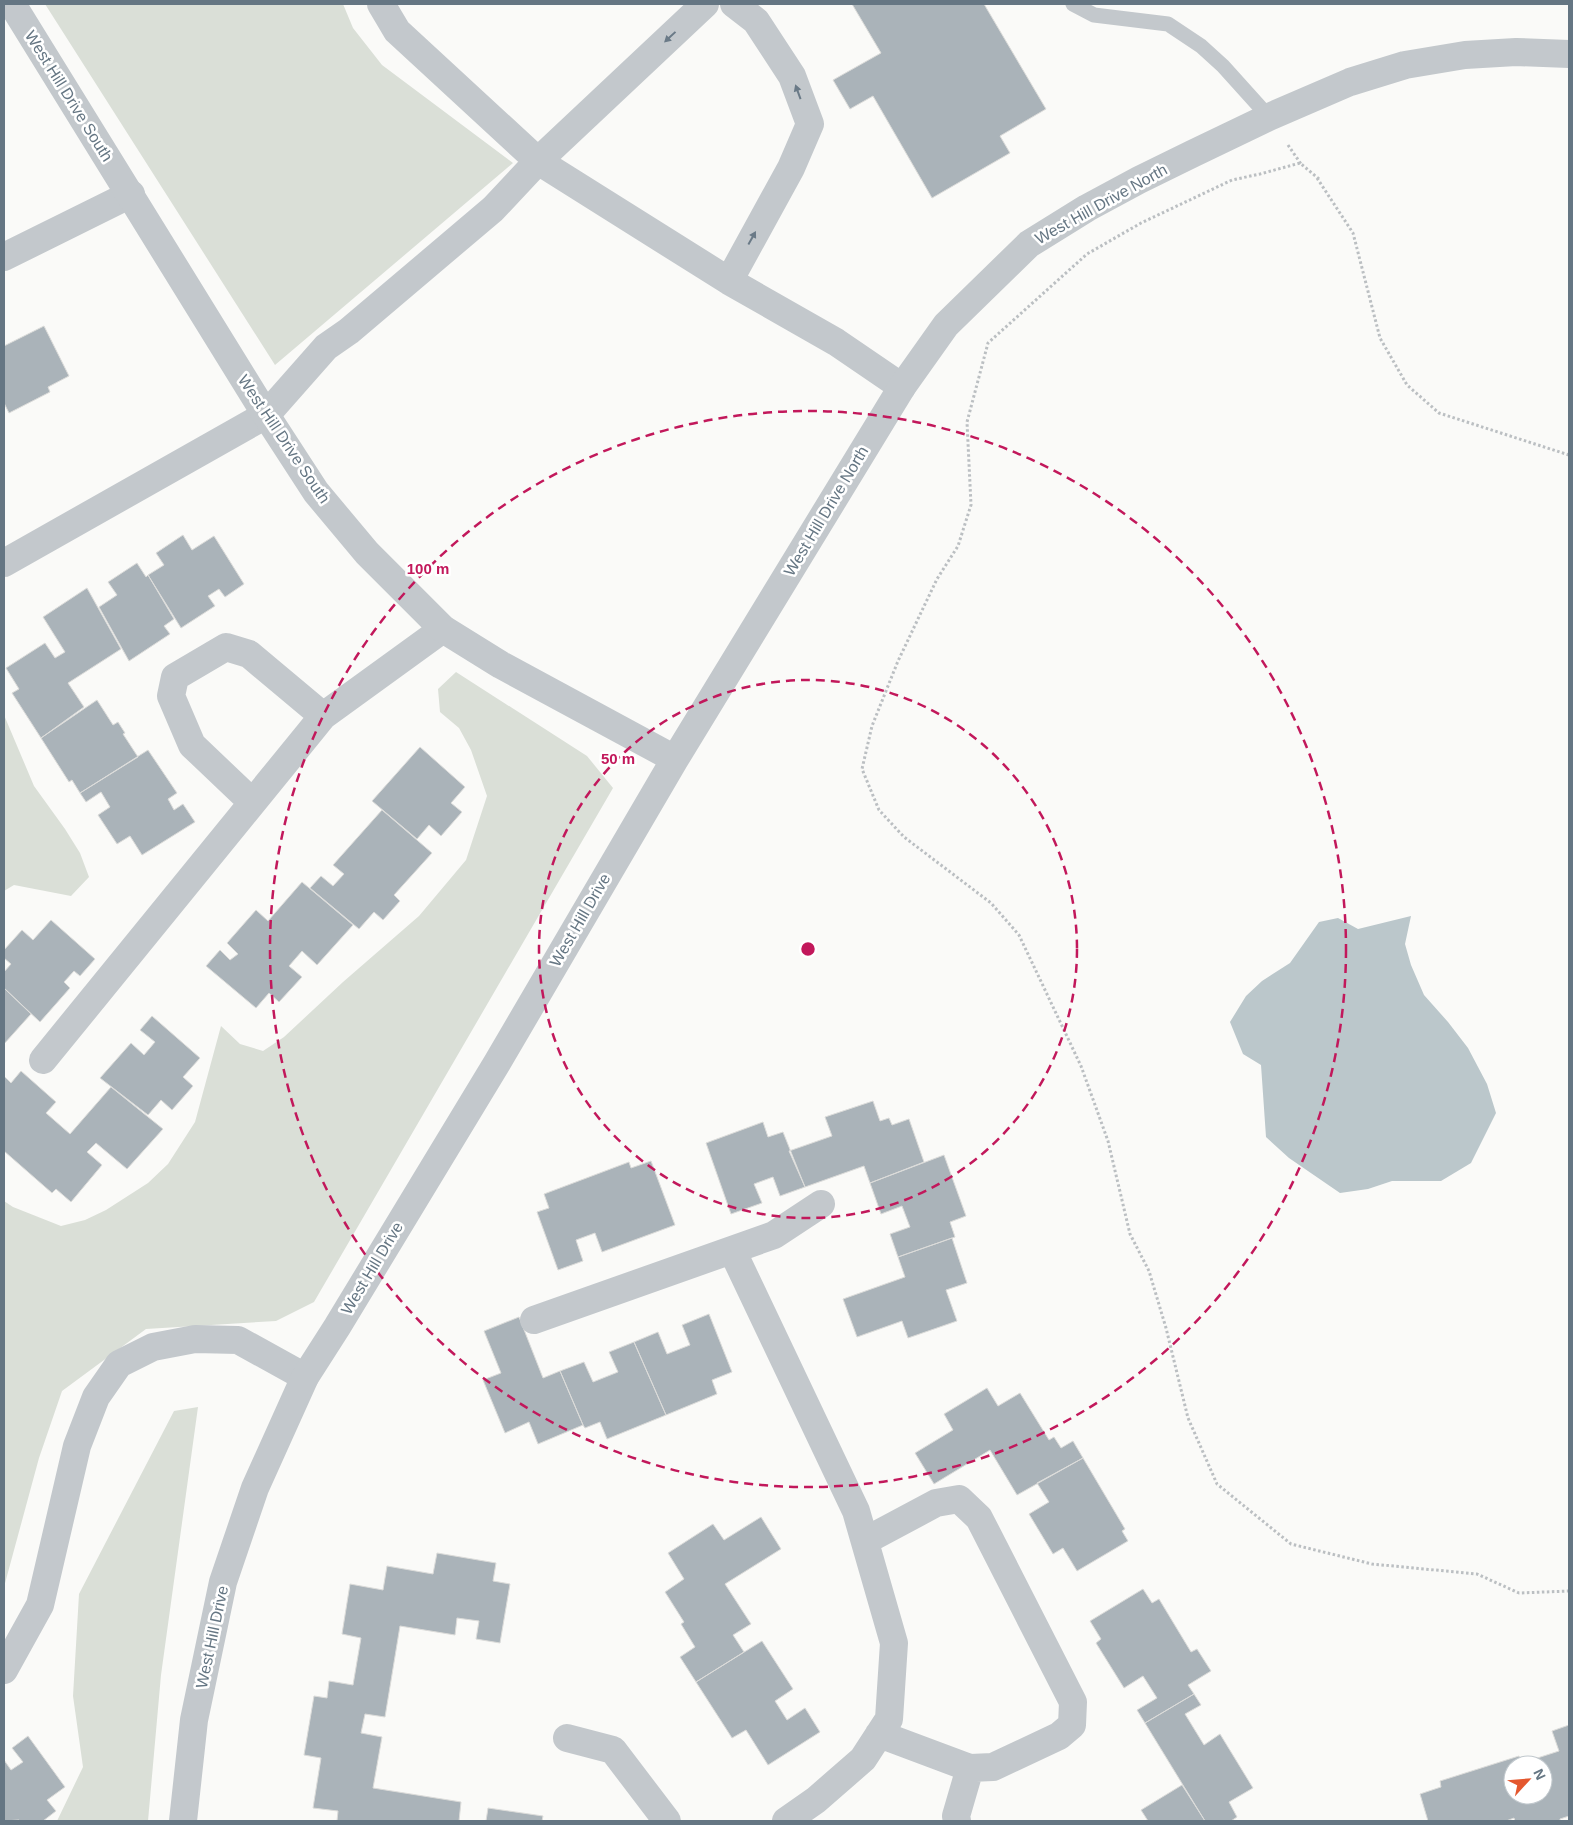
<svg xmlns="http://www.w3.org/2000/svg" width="1573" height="1825" viewBox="0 0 1573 1825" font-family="Arial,sans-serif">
<rect width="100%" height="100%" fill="#fafaf8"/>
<path fill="#dadfd7" d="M45,4H343L353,28L382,65L513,163L275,365Z
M456,672L587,756L613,788L314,1302L276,1321L146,1329L62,1391L39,1458L4,1587V1201L13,1207L61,1226L85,1220L106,1210L148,1183L168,1164L195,1122L221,1026L240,1044L263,1051L284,1037L343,982L419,916L466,860L487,796L471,750L459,728L440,712L438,689Z
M4,715L34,786L65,829L80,853L89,877L71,896L14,885L4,891Z
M198,1407L161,1675L148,1821H57L83,1767L73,1696L79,1594L174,1411Z"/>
<path fill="#bbc7cb" d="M1411,916L1405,944L1411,965L1424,995L1448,1022L1468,1048L1487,1084L1496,1113L1471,1163L1441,1181H1392L1368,1189L1340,1193L1289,1158L1266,1137L1261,1065L1243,1054L1230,1022L1246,996L1262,981L1290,963L1319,922L1338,918L1358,929Z"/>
<path fill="#aab3b9" stroke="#dcdcda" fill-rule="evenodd" d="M852,4H984L1046,109L1000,136L1010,153L932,198L873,96L850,109L833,80L881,53Z
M44,326L69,376L48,387L50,392L9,413L4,403V346Z
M183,535L192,550L214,536L244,584L225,597L219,589L208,596L215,606L181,628L148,575L164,565L156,553Z
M137,563L146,577L148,575L174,619L164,626L170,634L129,661L99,607L117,595L108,582Z
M87,588L121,649L68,683L84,707L41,738L12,693L19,689L6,668L45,643L55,658L65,652L43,617Z
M97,700L113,725L118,722L125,733L123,734L138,757L80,793L72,780L69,782L41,738Z
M420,747L465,787L451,803L462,812L441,836L429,825L417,839L372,801Z
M148,750L177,793L168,799L174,810L183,804L195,822L142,855L130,836L117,844L98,815L110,807L101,792L86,802L80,793Z
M382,810L432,853L394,895L400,901L383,920L374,912L359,929L310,888L321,876L333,886L344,874L333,865Z
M302,882L353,925L317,965L302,951L289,966L302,977L279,1002L269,993L256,1008L206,966L220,950L230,960L238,954L227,943L256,910L268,921Z
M51,920L95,959L80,976L74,971L64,982L70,988L40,1022L4,988V972L11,964L4,958V950L22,930L33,940Z
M4,988L31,1014L4,1044Z
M152,1016L200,1058L183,1077L193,1086L172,1110L161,1100L148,1115L100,1078L131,1043L144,1055L155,1042L140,1030Z
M21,1071L56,1102L46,1113L70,1134L111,1087L163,1129L127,1169L96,1143L87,1152L102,1165L71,1202L56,1189L52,1193L4,1151V1076L11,1083Z
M873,1101L880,1121L889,1118L892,1125L909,1119L924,1162L870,1183L864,1166L805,1187L789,1151L832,1136L825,1117Z
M763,1122L768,1137L783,1132L805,1187L780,1196L773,1177L754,1184L762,1203L731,1214L706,1143Z
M944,1155L966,1216L950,1222L955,1237L898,1257L890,1234L910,1227L902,1206L881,1214L870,1183Z
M651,1161L675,1225L602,1252L595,1233L576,1240L583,1261L558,1270L537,1212L549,1208L544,1194L629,1162L631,1168Z
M952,1238L967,1283L946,1290L957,1321L908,1338L902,1321L857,1337L843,1299L905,1277L898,1257Z
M709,1314L732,1372L712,1380L717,1394L666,1415L634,1342L658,1332L667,1354L690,1345L682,1325Z
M519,1317L543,1378L560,1371L583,1425L538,1444L529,1422L505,1433L483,1380L501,1373L484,1331Z
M634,1342L666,1415L607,1439L600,1422L585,1428L583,1425L560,1371L584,1362L593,1382L618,1372L609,1352Z
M987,1388L998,1406L1020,1393L1049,1440L1054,1437L1061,1448L1073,1441L1083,1458L1017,1495L990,1450L934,1484L915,1453L953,1430L944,1414Z
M1083,1458L1125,1529L1122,1531L1128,1541L1077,1571L1063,1548L1053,1554L1029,1514L1049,1502L1037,1483Z
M761,1517L781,1549L725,1584L751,1624L733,1635L744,1652L696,1682L680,1657L695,1647L681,1624L684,1622L665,1592L684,1579L668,1553L713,1524L724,1540Z
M437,1553L496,1563L493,1581L510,1584L500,1643L476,1639L479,1621L457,1618L455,1635L400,1626L385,1717L365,1714L361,1733L382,1737L373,1788L461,1802L459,1821H337L338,1811L313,1808L321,1758L304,1755L314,1696L327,1698L329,1681L353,1685L361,1638L342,1634L350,1584L383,1590L387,1566L433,1574Z
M1143,1589L1152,1603L1159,1599L1191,1652L1197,1649L1211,1671L1188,1685L1194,1694L1145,1723L1137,1710L1157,1698L1143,1676L1124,1688L1096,1643L1101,1639L1090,1621Z
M762,1641L793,1689L775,1701L787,1720L805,1708L820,1732L768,1765L746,1730L732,1738L696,1682Z
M1194,1694L1201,1705L1185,1714L1204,1745L1220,1734L1253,1788L1229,1802L1237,1817L1231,1821H1205L1145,1723Z
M1569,1725V1816L1560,1819V1821H1515L1514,1818L1506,1821H1428L1420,1794L1441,1787L1440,1781L1519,1756L1522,1763L1559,1751L1552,1731ZM1513,1765H1543V1795H1513Z
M28,1736L65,1787L47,1800L56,1811L43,1821H20L19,1820L4,1821V1760L11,1770L23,1762L12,1748Z
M1182,1785L1205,1821H1148L1141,1810Z
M488,1808L543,1816L542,1821H486Z"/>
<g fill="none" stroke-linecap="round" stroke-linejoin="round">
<path stroke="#bbbfc2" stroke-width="3" stroke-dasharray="2.5 2.5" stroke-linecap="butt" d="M1288,145L1301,164
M1317,178L1353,233L1380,338L1407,385L1439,413L1569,455
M1319,179L1300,163L1260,174L1232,180L1141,223L1087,254L988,343L967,422L971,505L958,546L937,579L898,661L872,726L862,769L879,810L904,837L991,903L1019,935L1081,1066L1108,1141L1130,1234L1149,1271L1166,1328L1188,1418L1217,1484L1291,1544L1372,1564L1477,1574L1519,1593L1569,1591"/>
<path stroke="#c3c8cc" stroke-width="15" d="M1073,4L1094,15L1168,24L1201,46L1223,66L1269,117"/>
<path stroke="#c3c8cc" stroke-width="28" d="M381,4L397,31L538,161L729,281L836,342L902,387
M4,257L131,194
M729,281L791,168L810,124L792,76L756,21L734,4
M4,563L266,415L326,347L349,331L493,209L538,161L705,4
M252,802L192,745L171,696L175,677L226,647L249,654L323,716
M43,1060L323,716L443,629
M732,1250L856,1511L894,1643L889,1719L863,1759L816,1800L786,1821
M534,1320L774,1235L821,1204
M865,1541L936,1503L959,1499L979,1518L1073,1702L1072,1725L1059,1736L993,1767L970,1768L879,1734
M4,1670L40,1605L77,1446L96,1397L119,1364L153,1347L195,1339L238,1340L305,1377
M567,1738L613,1750L667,1821
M957,1821L956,1816L970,1768"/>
<path stroke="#c3c8cc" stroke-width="28" d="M12,4L266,415L316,492L367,553L443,629L501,665L675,759
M183,1821L194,1720L223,1582L255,1488L305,1377L337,1327L497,1063L675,759L902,387L946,325L1029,244L1087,208L1139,180L1192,154L1269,117L1350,82L1405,65L1465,55L1516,52L1569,54"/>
</g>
<defs><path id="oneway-solid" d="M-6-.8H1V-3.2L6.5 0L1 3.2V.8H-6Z" transform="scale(1.25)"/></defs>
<g fill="#6a7a87">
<use href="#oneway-solid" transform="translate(670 37) rotate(137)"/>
<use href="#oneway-solid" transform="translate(798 92) rotate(-110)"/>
<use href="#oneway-solid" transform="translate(752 238) rotate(-61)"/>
</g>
<g fill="none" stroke="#c2185b" stroke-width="2.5" stroke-dasharray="9 6">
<circle cx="808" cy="949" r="269"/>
<circle cx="808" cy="949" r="538"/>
</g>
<g text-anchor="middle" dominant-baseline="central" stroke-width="5" stroke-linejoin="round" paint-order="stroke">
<g font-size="16" fill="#657683" stroke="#fff">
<text transform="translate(69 96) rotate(58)">West Hill Drive South</text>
<text transform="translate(1101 204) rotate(-29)">West Hill Drive North</text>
<text transform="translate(284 439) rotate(56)">West Hill Drive South</text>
<text transform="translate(826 511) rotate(-59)">West Hill Drive North</text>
<text transform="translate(580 920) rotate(-60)">West Hill Drive</text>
<text transform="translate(372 1268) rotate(-59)">West Hill Drive</text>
<text transform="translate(212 1637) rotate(-78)">West Hill Drive</text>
</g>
</g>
<circle cx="808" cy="949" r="8" fill="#c2185b" stroke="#fff" stroke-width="2.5"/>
<g font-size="15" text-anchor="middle" font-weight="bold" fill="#c2185b" stroke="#fff" stroke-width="5" stroke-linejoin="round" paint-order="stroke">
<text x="428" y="574">100 m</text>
<text x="618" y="764">50 m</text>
</g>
<rect width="1573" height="1825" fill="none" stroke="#657683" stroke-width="10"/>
<g transform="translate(1528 1780) rotate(64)"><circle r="24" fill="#ffffff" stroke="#c1c8cd"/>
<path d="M0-4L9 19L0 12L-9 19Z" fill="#e4572e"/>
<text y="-8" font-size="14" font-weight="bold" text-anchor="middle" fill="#657683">N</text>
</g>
</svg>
